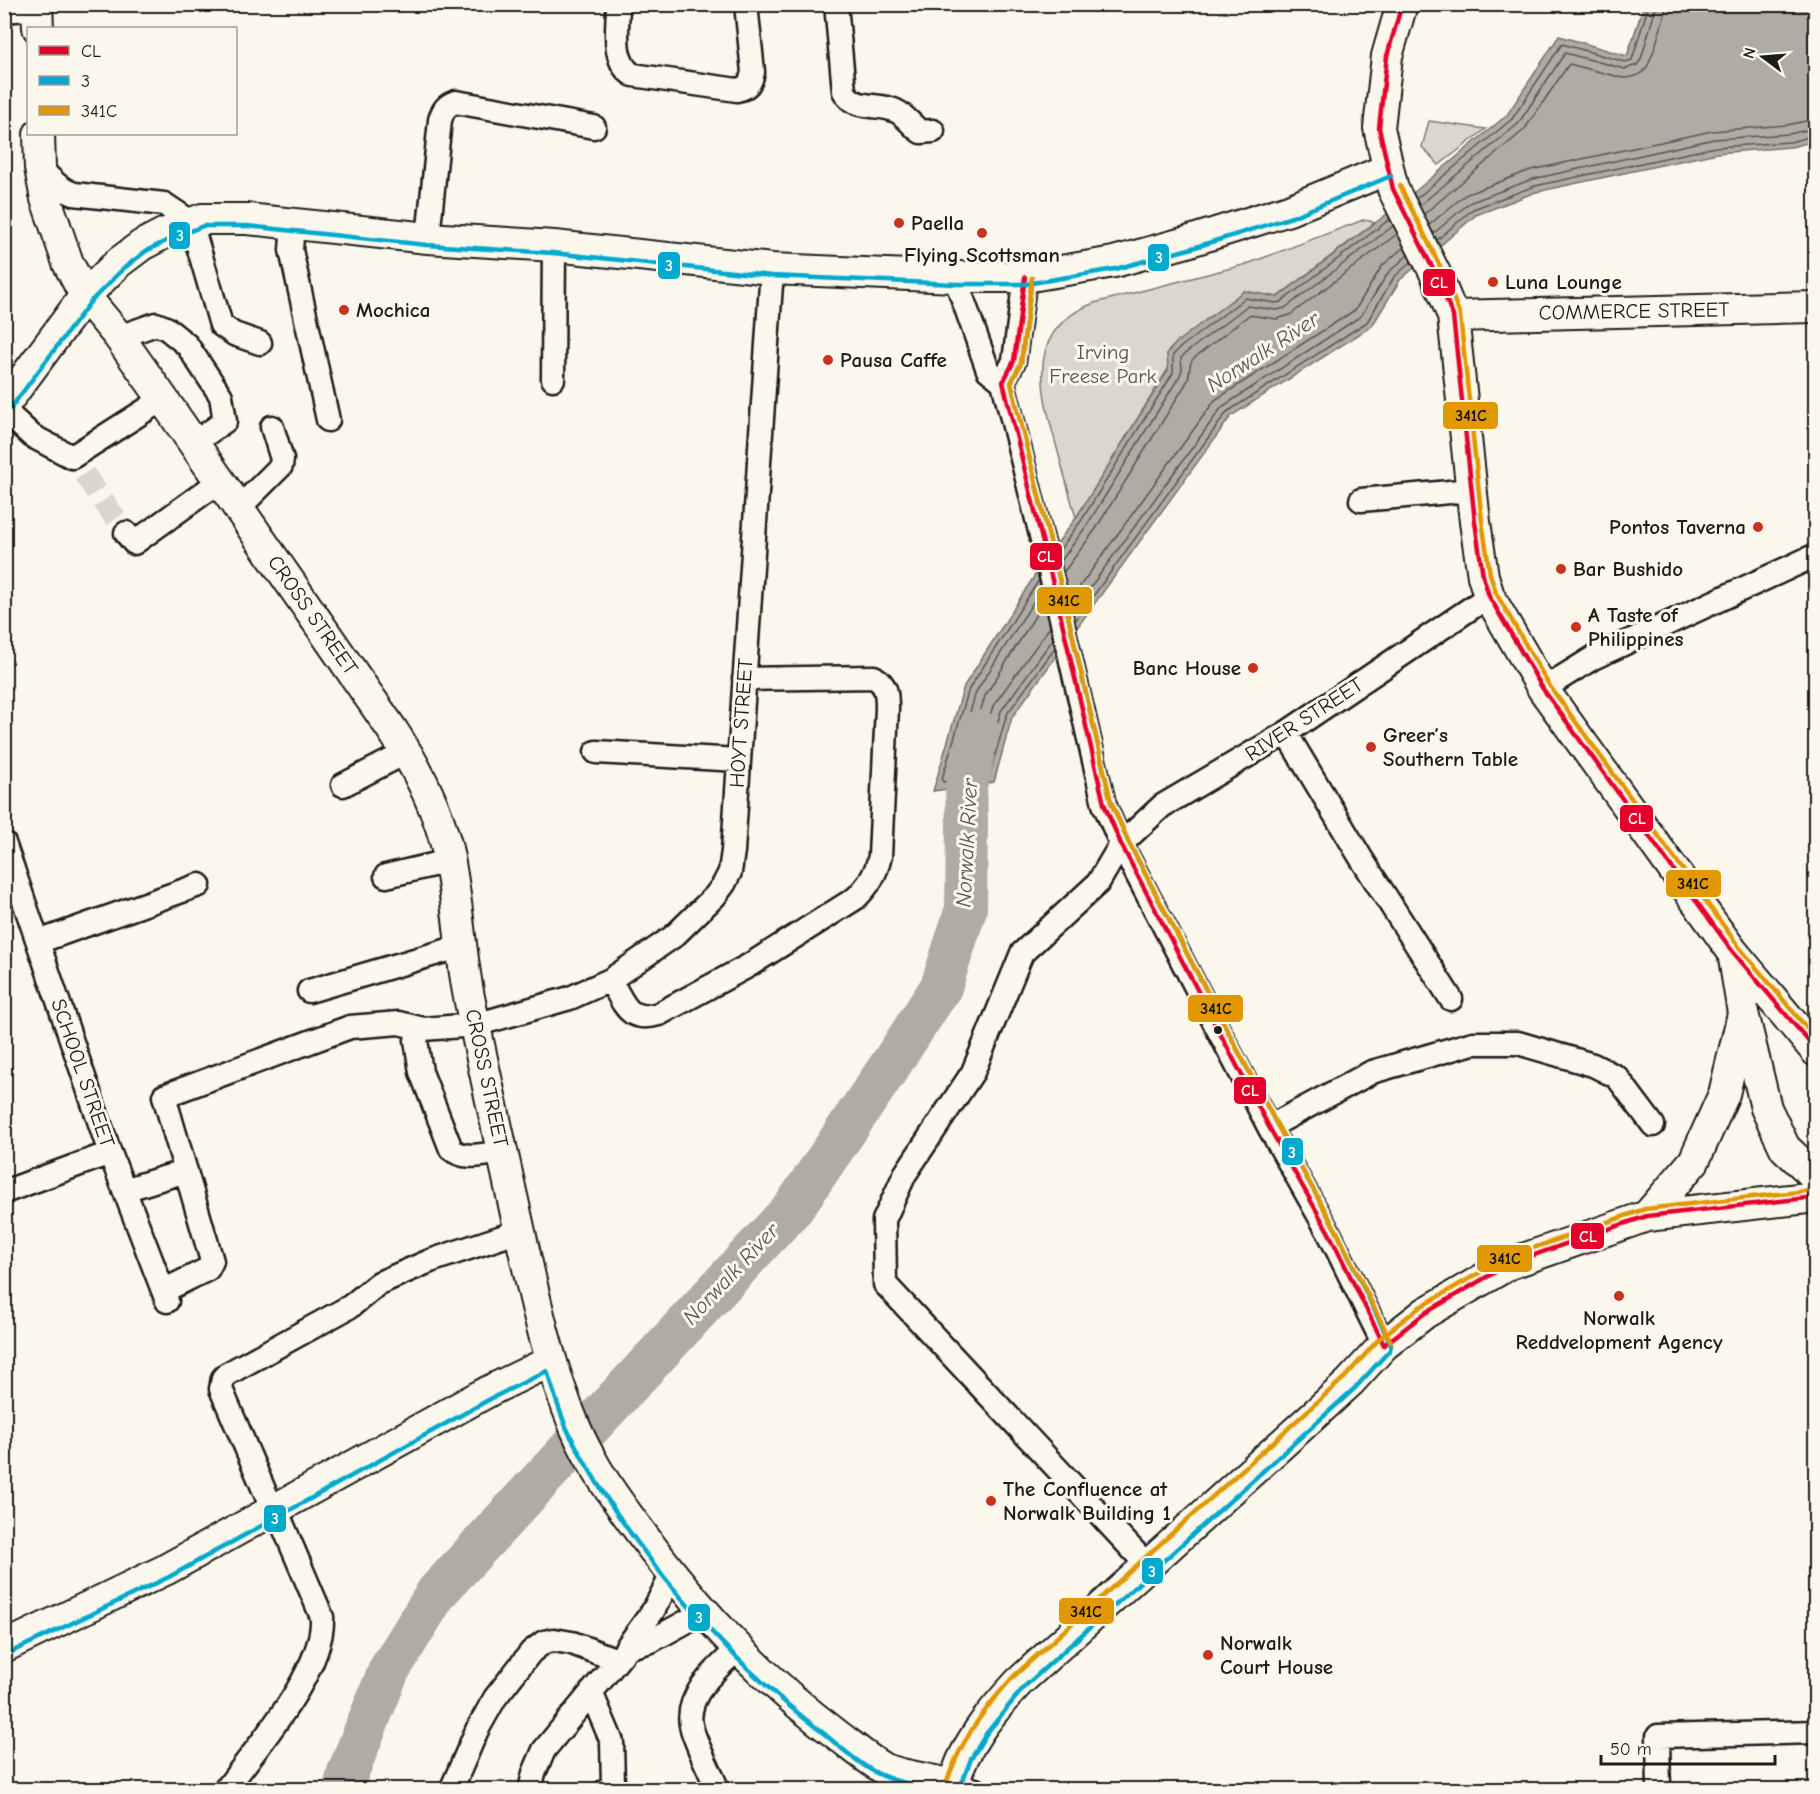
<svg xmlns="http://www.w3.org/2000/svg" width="1820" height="1794" viewBox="0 0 1820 1794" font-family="'Comic Neue',sans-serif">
<rect width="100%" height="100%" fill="#fbf7ec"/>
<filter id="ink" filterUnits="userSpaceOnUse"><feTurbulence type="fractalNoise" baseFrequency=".0167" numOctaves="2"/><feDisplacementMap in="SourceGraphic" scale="12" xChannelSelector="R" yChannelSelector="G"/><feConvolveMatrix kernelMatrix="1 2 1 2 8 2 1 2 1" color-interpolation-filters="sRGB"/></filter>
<g filter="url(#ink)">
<path fill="#dad7ce" stroke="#7b7a75" stroke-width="1.5" d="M1429,121L1486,129L1439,165L1422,147Z
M1363,220L1370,221L1374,223L1277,297L1244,291L1177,342L1167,353L1168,369L1076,518C1069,492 1062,467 1055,441C1040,386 1026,329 1094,303L1247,264Z"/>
<path fill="#afaca5" stroke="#74726e" stroke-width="1.5" d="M1644,5H1815V141L1791,147L1717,153L1536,192L1476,215L1400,280L1372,326L1231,416L1012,717L994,782L933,791L964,686L1046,558L1076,518L1168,370L1167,353L1177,342L1244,291L1278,297L1400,204L1507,115L1559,36L1627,56Z"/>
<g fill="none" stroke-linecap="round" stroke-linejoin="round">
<path stroke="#575653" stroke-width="1.5" d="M1416,199L1512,119L1562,44L1625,62L1632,60L1649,4
M1420,205L1518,124L1565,53L1625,69L1637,65L1641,59L1657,4
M1424,214L1524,130L1569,64L1623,78C1632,78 1639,76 1645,70C1652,61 1665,16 1666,4
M1429,225L1465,195L1531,170L1712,131L1787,125L1816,119
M1434,233L1469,203L1533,179L1714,139L1789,134L1816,128
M1437,240L1473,209L1535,186L1716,147L1790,142L1816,135
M1058,552L1081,521L1173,373V355L1181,347L1245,298L1276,303L1281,302L1390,219
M1061,561L1087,525L1179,377L1182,370L1181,358L1187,352L1247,306L1277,310L1285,308L1393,226
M1063,573L1095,530L1187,382C1191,374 1188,364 1193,359L1249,315L1277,319L1290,315L1397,234
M1039,580L969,689L942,779L943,782L989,776L1007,714L1055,648
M1041,590L976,692L953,770L954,773L984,769L1001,711L1053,639
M1070,600L1215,400L1355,310L1382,266L1404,247
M1044,602L985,696L966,759L967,763L977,761L993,706L1050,627
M1073,611L1222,407L1361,316L1388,273L1408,255
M1075,621L1227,412L1367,322L1394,277L1411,262"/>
<path stroke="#afaca5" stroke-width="42" d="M344,1790L348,1772L389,1670L437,1592L794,1207L891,1064L941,987L966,909L967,822L966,786L979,731"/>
<path stroke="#dad6cd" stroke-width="22" stroke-dasharray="22 11" stroke-linecap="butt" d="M84,474L126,533"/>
<defs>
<path id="minor" d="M618,4C618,27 611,62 633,75L737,90C748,88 751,82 753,72L746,4
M836,4L844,91C854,112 879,102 896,111C905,115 912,126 921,132L933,131
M4,11L37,8
M40,168C51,179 59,189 74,194L164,204L191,222L221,325L234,334L260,343
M293,224L291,250L328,420
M428,238L440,120C443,110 446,105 456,102L594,127
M955,277L988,370L1003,382L1056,596L1104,804L1121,844L1269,1127L1329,1233L1384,1345
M119,337L156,324L166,328L187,345L221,396L225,421L194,443
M553,379L554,246
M1003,382L1014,361L1025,277
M4,410L32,436L72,457L163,399
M1361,500L1472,490
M239,508L281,466L282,459L272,427
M126,533L134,543L220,481
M1543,689L1593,658L1816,555
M1286,733L1361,858L1451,999
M596,752L739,760
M343,785L407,752
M4,843L110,1153L167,1301
M386,876L449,861
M38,942L199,885
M610,980C625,1004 627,1023 659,1014L748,966L856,898C869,885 876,874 880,856L887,708C887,694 887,685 874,677L744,679
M309,991L462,946
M1269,1127L1372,1072L1473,1043H1518L1593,1065L1617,1077L1653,1125
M502,1152C485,1154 465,1161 451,1149L421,1072L416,1040L419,1032L423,1029L475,1025L570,998L610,980L674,936L715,896L724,884L730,872L733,851L772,269
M124,1190L186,1171
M4,1192L110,1153
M163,1291L208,1269L212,1261L164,1096L350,1027L399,1023L423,1029
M273,1511L221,1389L223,1378L227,1374L351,1306L379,1283L430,1261L520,1231
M1147,1565L885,1284L884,1220L905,1174L973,1072L1022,953L1098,883L1121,844L1162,806L1286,733L1489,596
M672,1575L653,1611L626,1648L651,1641L704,1612
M591,1692L612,1742L613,1785L606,1790
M953,1785L975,1790
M223,1790L227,1788C258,1745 325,1670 322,1617L276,1509
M451,1790L477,1730L495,1698L531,1652L544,1642L554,1640L572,1643L617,1660
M530,1790L534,1773L544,1750L626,1650
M718,1790C711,1773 694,1741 691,1725C685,1694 719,1667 739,1648
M1659,1790L1658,1736L1816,1732"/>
<path id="major" d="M37,4L38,28
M1402,4L1387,56L1379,128L1393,189L1437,277L1453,316L1475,522L1483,576L1489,596L1543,689L1733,952L1816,1051
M39,134L40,168L46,199L68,263L85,296L119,337L163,399L393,731C416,766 435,803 446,844C458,894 459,947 469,997C484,1070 500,1142 516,1214C532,1285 546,1359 575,1427C591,1465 616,1500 641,1533C696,1608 761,1678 836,1734C852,1746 867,1759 884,1769L901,1774L953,1785
M1453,316L1816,307
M4,405L85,296L118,263L142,245L163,234L202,219H247L428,238L554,246L772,269L955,277H1025L1114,262L1187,242L1289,210L1388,169
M1733,952L1743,1013L1766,1108L1785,1148L1816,1177
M1647,1216L1694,1161L1724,1094L1742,1018
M4,1647L165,1570L489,1391L551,1361
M952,1790C962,1747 990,1713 1019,1682L1325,1405L1350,1382L1384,1345L1425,1313L1509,1264L1647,1216L1816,1197"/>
</defs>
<use href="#minor" stroke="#1c1c1c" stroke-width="27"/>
<use href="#major" stroke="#1c1c1c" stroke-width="34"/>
<use href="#minor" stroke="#fbf7ec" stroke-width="22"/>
<use href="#major" stroke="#fbf7ec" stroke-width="30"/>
<defs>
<path id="bus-1" d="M1402,4L1387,56L1379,128L1393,189L1437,277L1453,316L1475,522L1483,576L1489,596L1543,689L1733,952L1816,1050
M1025,277L1014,361L1003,382L1056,596L1104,804L1121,844L1269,1127L1329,1233L1384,1345
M1384,1345L1425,1313L1509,1264L1585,1237L1647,1216L1816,1197"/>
<path id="bus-2" d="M10,409L91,301L123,269L146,251L166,241L203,226H247L427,245L553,253L772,276L955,284H1026L1115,269L1189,249L1292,217L1391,176
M7,1654L169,1577L492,1398L547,1371C554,1392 560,1416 570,1435C627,1545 724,1658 822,1732C838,1745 855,1761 873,1771C892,1782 916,1785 938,1790
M959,1790L971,1759L986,1734L1024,1687L1355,1388L1390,1350L1391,1345L1336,1230L1276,1123L1128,841L1111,802L1063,594L1011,383L1021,363L1032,278"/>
<path id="bus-3" d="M1400,186L1444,274L1460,315L1482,521L1490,574L1496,593L1549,685L1739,947L1816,1039
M1032,278L1021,363L1011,383L1063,594L1111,802L1128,841L1276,1123L1336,1230L1391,1342
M945,1788C958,1744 983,1710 1013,1677L1345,1377L1379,1339L1420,1307L1507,1257L1645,1209L1815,1190"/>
</defs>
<use href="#bus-1" stroke="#fbf7ec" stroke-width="9"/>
<use href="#bus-2" stroke="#fbf7ec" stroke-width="9"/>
<use href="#bus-3" stroke="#fbf7ec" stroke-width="9"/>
<use href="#bus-1" stroke="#e4002b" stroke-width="4.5"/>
<use href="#bus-2" stroke="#00a9ce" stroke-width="4.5"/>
<use href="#bus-3" stroke="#e19803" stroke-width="4.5"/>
</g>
</g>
<g fill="#c8321e" stroke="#fbf7ec" stroke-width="2">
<circle cx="899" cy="223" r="6"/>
<circle cx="982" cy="233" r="6"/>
<circle cx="1493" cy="282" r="6"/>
<circle cx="344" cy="310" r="6"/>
<circle cx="828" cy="360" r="6"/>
<circle cx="1758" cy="527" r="6"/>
<circle cx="1561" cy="569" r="6"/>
<circle cx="1576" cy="627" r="6"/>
<circle cx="1253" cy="668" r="6"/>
<circle cx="1371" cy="747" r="6"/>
<circle cx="1619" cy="1296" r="6"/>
<circle cx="991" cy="1501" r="6"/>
<circle cx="1208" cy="1655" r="6"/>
</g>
<circle fill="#1c1c1c" stroke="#fbf7ec" stroke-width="2" cx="1218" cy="1030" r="5"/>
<g text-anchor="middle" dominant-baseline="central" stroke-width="6" stroke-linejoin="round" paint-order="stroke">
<g font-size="21" font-weight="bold" fill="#1c1c1c" stroke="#fbf7ec" text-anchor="start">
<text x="911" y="223">Paella</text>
<text x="982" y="255" text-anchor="middle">Flying Scottsman</text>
<text x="1505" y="282">Luna Lounge</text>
<text x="356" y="310">Mochica</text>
<text x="840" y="360">Pausa Caffe</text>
<text x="1746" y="527" text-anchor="end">Pontos Taverna</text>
<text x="1573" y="569">Bar Bushido</text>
<text x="1588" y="615">A Taste of<tspan x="1588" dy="24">Philippines</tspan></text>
<text x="1241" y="668" text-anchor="end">Banc House</text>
<text x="1383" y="735">Greer’s<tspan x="1383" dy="24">Southern Table</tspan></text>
<text x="1619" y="1318" text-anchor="middle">Norwalk<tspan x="1619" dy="24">Reddvelopment Agency</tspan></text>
<text x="1003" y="1489">The Confluence at<tspan x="1003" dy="24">Norwalk Building 1</tspan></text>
<text x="1220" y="1643">Norwalk<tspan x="1220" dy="24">Court House</tspan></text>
</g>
<g font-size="21" fill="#1c1c1c" stroke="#fbf7ec">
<text transform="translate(1634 311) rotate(-1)">COMMERCE STREET</text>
<text transform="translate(313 615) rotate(55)">CROSS STREET</text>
<text transform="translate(1304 719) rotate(-33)">RIVER STREET</text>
<text transform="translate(741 723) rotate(-86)">HOYT STREET</text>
<text transform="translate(83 1073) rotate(71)">SCHOOL STREET</text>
<text transform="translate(487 1078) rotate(78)">CROSS STREET</text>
</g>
<g font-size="21" fill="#555451" stroke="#fbf7ec">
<text x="1103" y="352">Irving<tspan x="1103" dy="24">Freese Park</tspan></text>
</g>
<g font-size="22" font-style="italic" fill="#575653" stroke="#fbf7ec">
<text transform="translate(1263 352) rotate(-33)">Norwalk River</text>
<text transform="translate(967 843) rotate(-87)">Norwalk River</text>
<text transform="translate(731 1274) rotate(-47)">Norwalk River</text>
</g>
</g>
<g stroke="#fbf7ec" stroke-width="2">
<rect x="168" y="221" width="23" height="29" rx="6" fill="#00a9ce"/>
<rect x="1147" y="243" width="23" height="29" rx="6" fill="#00a9ce"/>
<rect x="657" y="251" width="24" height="29" rx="6" fill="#00a9ce"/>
<rect x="1422" y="268" width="34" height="29" rx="6" fill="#e4002b"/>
<rect x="1442" y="401" width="57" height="29" rx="6" fill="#e19803"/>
<rect x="1029" y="542" width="34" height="29" rx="6" fill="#e4002b"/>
<rect x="1036" y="586" width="57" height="29" rx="6" fill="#e19803"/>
<rect x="1619" y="804" width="35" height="29" rx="6" fill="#e4002b"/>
<rect x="1665" y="869" width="57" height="29" rx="6" fill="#e19803"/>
<rect x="1187" y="994" width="57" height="29" rx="6" fill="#e19803"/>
<rect x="1233" y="1076" width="34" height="29" rx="6" fill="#e4002b"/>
<rect x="1281" y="1137" width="23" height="29" rx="6" fill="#00a9ce"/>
<rect x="1570" y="1222" width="35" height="28" rx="6" fill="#e4002b"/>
<rect x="1476" y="1244" width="57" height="29" rx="6" fill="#e19803"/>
<rect x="263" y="1504" width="24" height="29" rx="6" fill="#00a9ce"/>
<rect x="1141" y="1557" width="23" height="28" rx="6" fill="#00a9ce"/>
<rect x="1058" y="1597" width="57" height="28" rx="6" fill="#e19803"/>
<rect x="687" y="1603" width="24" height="29" rx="6" fill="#00a9ce"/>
</g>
<g font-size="16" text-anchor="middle" font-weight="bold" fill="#fff">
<text x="180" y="241">3</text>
<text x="1159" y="263">3</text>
<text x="669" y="271">3</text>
<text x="1439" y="288">CL</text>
<text x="1046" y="562">CL</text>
<text x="1637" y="824">CL</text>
<text x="1250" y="1096">CL</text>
<text x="1292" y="1158">3</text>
<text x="1588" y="1242">CL</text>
<text x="275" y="1524">3</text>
<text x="1152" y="1577">3</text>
<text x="699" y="1623">3</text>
</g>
<g font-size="16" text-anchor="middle" font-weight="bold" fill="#111">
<text x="1471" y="421">341C</text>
<text x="1064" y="606">341C</text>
<text x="1693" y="889">341C</text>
<text x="1216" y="1014">341C</text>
<text x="1505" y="1264">341C</text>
<text x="1086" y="1617">341C</text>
</g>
<rect width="1820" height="1794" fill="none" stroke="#fbf7ec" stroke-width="24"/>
<rect x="12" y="12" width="1796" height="1770" fill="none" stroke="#1c1c1c" stroke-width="2" filter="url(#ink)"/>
<rect x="27" y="27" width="210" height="108" fill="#fbf7ec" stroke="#a29f99" stroke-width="1.5"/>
<rect x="39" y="46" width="30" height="9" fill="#e4002b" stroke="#a29f99" stroke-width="1.5"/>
<text x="81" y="57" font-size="18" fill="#1c1c1c">CL</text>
<rect x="39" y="76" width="30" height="9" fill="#00a9ce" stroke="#a29f99" stroke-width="1.5"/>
<text x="81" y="87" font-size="18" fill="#1c1c1c">3</text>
<rect x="39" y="106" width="30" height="9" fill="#e19803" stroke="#a29f99" stroke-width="1.5"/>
<text x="81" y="117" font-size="18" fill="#1c1c1c">341C</text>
<g transform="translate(1763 57) rotate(286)" stroke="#fbf7ec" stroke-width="4.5" paint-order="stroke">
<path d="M0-4.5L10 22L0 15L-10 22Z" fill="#1c1c1c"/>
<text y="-9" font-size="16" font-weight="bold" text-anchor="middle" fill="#1c1c1c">N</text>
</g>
<path d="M1601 1755v9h174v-9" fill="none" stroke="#1c1c1c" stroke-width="3"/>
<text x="1610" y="1755" font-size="18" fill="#1c1c1c" stroke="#fbf7ec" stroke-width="4.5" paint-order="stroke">50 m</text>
</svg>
